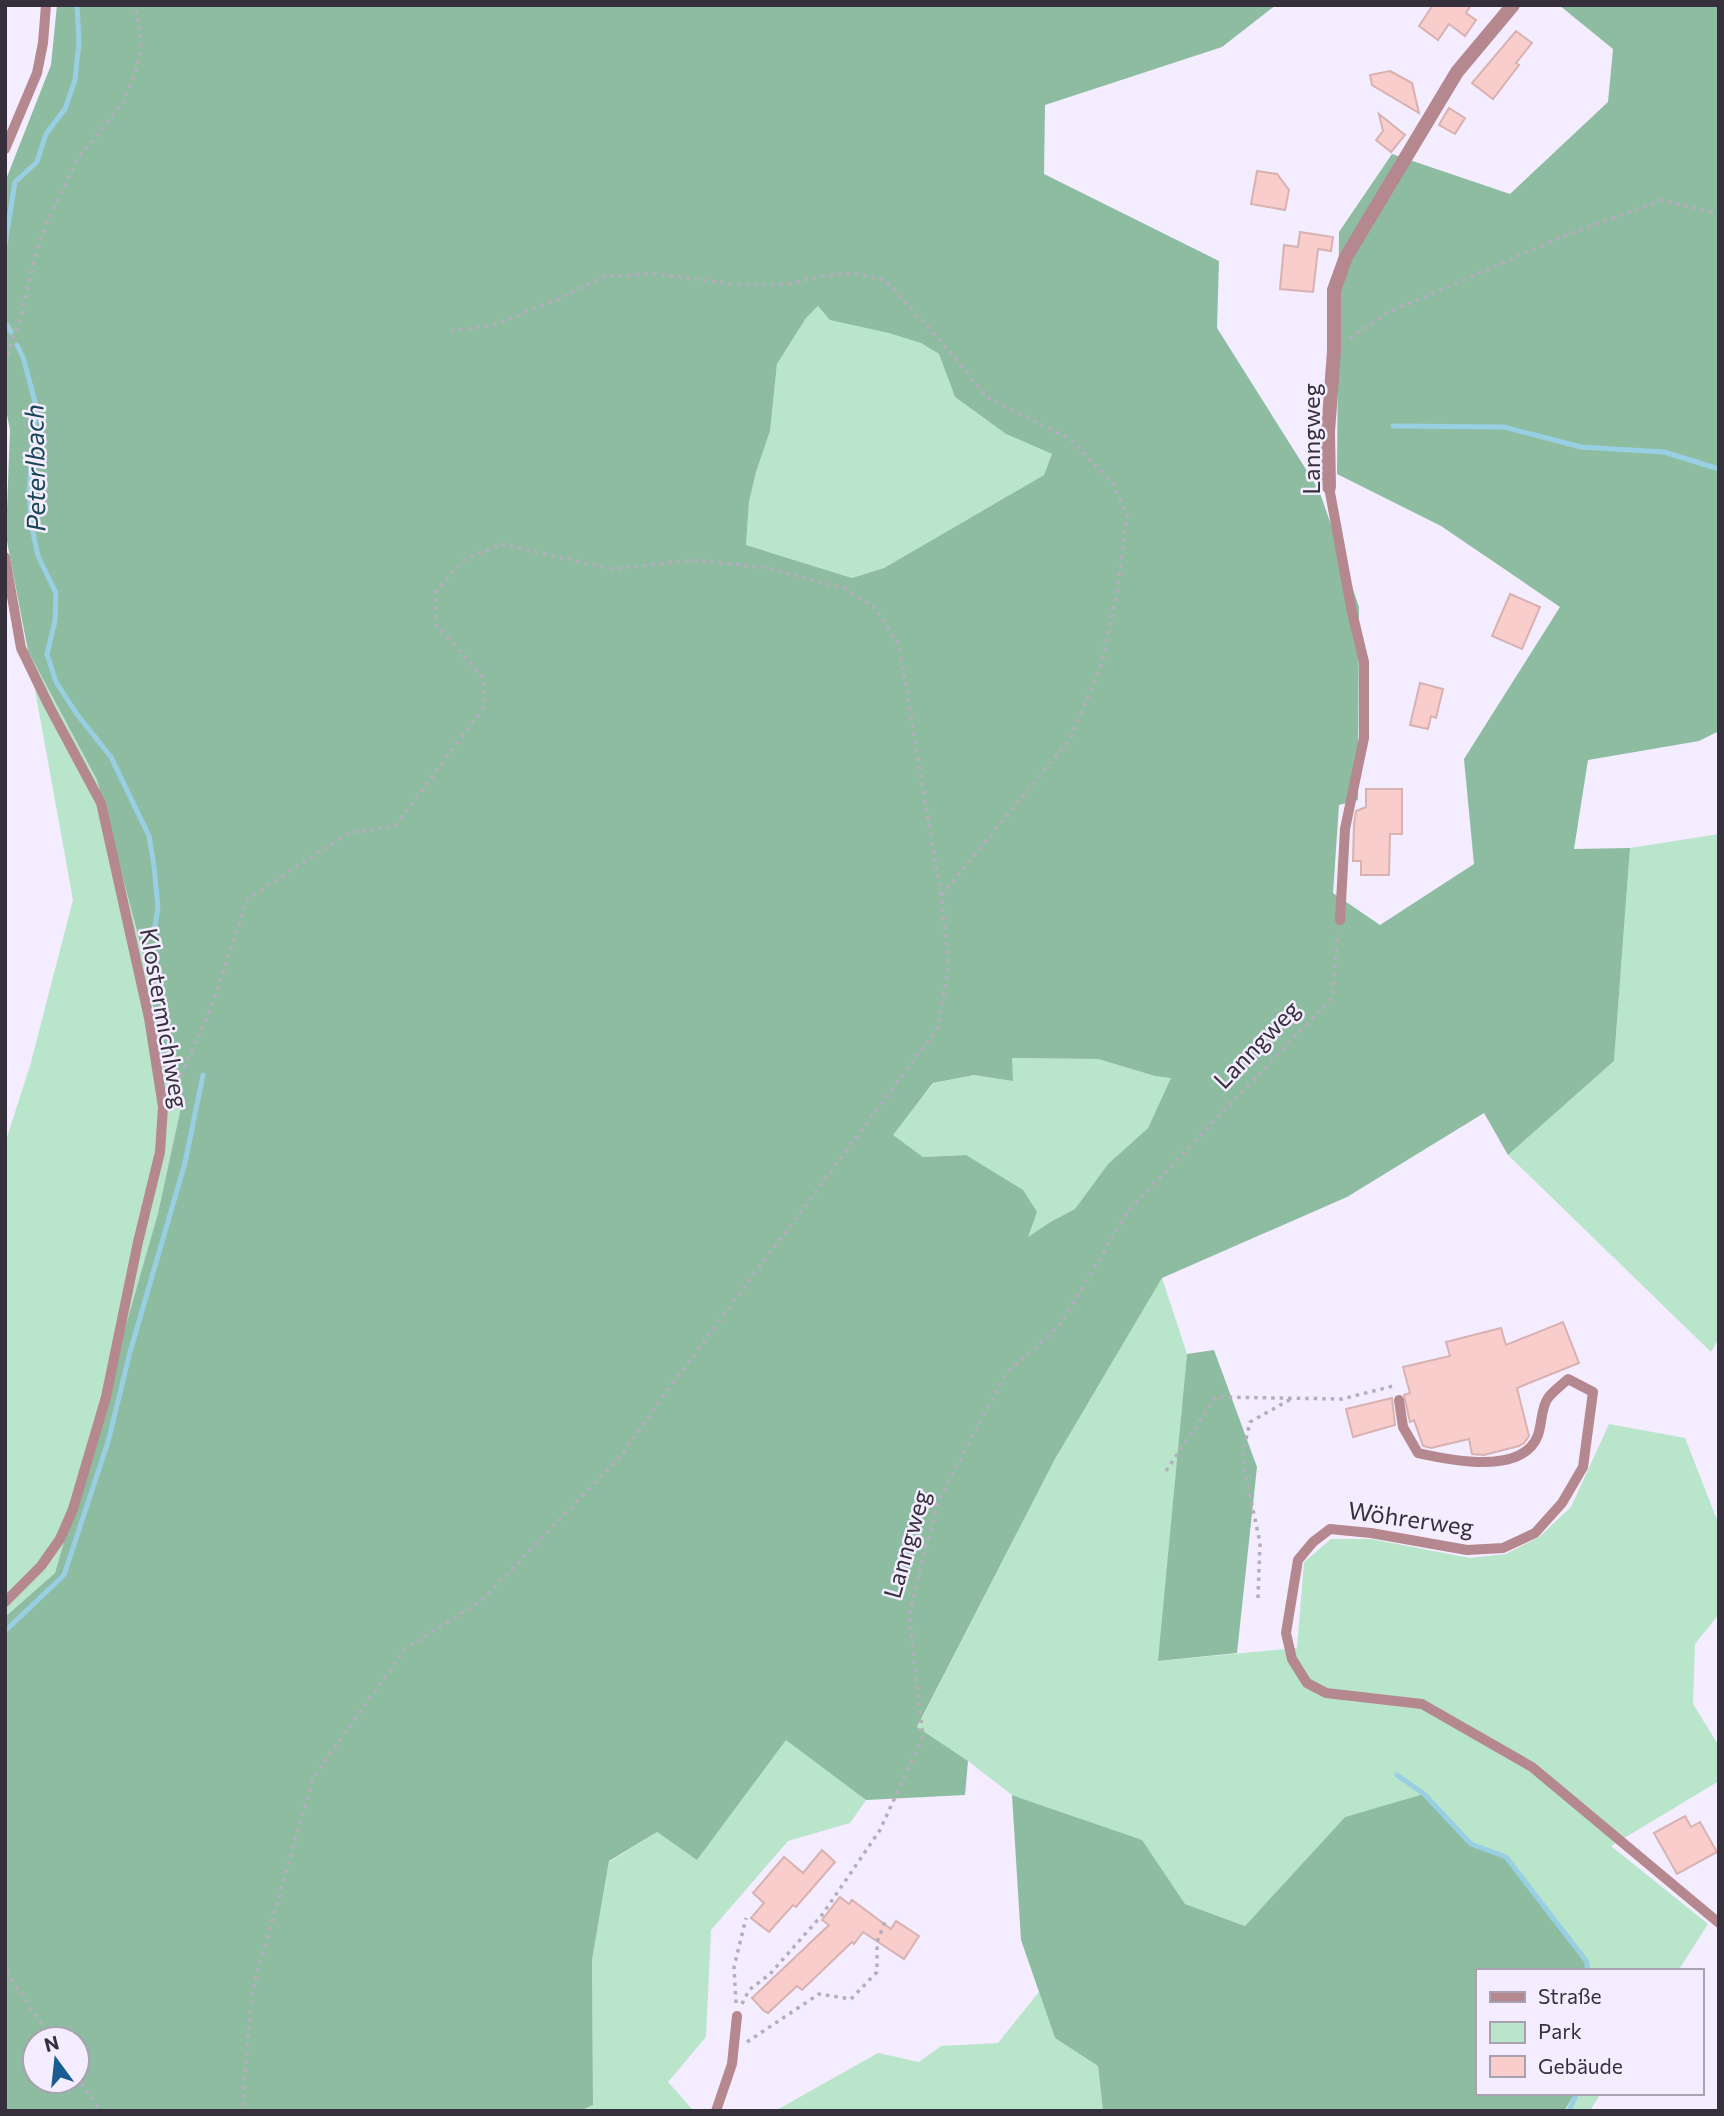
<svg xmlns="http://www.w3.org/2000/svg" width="1724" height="2116" viewBox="0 0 1724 2116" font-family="Commissioner,sans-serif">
<rect width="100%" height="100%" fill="#f4ecff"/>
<path fill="#b9e5cb" d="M818,306L921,343L939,354L955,397L1006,434L1052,454L1044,475L884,568L852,578L746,545L749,502L756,472L770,431L777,364L806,318Z
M28,651L97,780L147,969L163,1066L181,1107L158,1213L55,1573L5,1617V1143L30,1066L73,900Z
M1719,834V1338L1711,1352L1508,1155L1614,1061L1630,848Z
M1011,1058L1098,1059L1155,1076L1172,1077L1148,1128L1108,1164L1075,1209L1052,1221L1027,1238L966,1155L923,1157L892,1135L934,1083L974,1075L1013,1081Z
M1162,1278L1187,1354L1159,1661L1297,1648L1304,1562L1331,1539H1371L1470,1558L1506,1554L1539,1537L1571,1507L1609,1424L1685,1438L1719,1525V1614L1695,1644L1693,1704L1719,1746V1781L1611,1846L1708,1924L1678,1971H1587V1962L1506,1857L1471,1844L1424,1795L1345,1817L1245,1926L1185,1904L1141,1840L1012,1795L968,1761L917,1728L1055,1459Z
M786,1739L866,1800L850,1823L788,1841L711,1930L706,2037L668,2082L694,2111H580L593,2105L592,1960L609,1862L657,1832L697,1860Z
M1039,1992L1055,2038L1098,2066L1103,2111H775L878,2053L919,2062L941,2046L998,2043Z
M1575,2093H1601L1590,2111H1564Z"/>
<path fill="#8dbca1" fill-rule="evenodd" d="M57,5H1276L1222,47L1045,105L1044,174L1219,261L1217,328L1319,490L1359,607L1358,800L1339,805L1333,893L1380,925L1474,864L1464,759L1560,607L1441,526L1337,474L1339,232L1392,154L1510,194L1608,102L1613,49L1559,5H1719V731L1699,741L1588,760L1574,849L1630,848L1614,1061L1508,1155L1484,1113L1347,1197L1162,1278L1055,1459L917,1727L968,1761L965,1795L866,1800L786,1740L697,1860L657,1832L609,1861L592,1960L593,2105L580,2111H5V1617L55,1573L158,1213L181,1107L163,1066L147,969L97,780L28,651L6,536L10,430L5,404V182L51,65ZM818,306L830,320L889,333L921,343L939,354L955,397L1006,434L1052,454L1044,475L884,568L852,578L746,545L749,502L756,472L770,431L777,364L806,318ZM1012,1058L1098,1059L1155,1076L1171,1078L1148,1128L1108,1164L1075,1209L1052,1221L1028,1237L1037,1212L1023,1190L966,1155L923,1157L893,1135L933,1083L974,1075L1013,1081ZM35,2039H77V2081H35Z
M1214,1350L1257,1467L1237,1653L1158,1661L1187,1354Z
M1424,1794L1471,1844L1506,1857L1587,1962V1971H1477V2093H1575L1564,2111H1103L1098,2066L1055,2038L1021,1940L1012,1795L1142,1840L1185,1904L1245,1926L1345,1817Z"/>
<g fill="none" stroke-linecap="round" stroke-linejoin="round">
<path stroke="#99cfe3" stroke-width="5" d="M5,245L15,182L37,162L46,134L65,109L75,80L79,42L77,5
M5,322L11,332
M17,345L23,357L36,406L29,490L31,523L38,556L56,593L55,621L47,654L56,682L76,713L111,757L149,836L154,866L158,908L153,937
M1393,426L1504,427L1581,447L1664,452L1719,469
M5,1631L64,1575L108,1442L130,1352L185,1163L203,1075
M1397,1775L1424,1794L1471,1844L1506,1857L1587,1962V1971
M1569,2111L1577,2093"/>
</g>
<path fill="#f9cdcb" stroke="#d7b2b1" stroke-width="2" d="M1433,5H1471L1466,13L1476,20L1465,36L1449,24L1438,40L1419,26Z
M1516,31L1532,43L1516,63L1519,65L1493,99L1472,83Z
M1390,71L1412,83L1419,113L1372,85L1370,75Z
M1449,108L1465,118L1455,134L1439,125Z
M1379,114L1405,135L1391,152L1376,140L1383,131Z
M1257,171L1277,174L1289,190L1285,210L1251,204Z
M1300,232L1333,237L1331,251L1318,249L1313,292L1280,289L1284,245L1298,247Z
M1510,594L1540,607L1522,649L1492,636Z
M1420,683L1443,689L1436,718L1431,716L1428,729L1410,725Z
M1366,789H1402V834H1390L1389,875H1361V861H1353L1354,824L1356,811L1366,807Z
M1563,1322L1579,1363L1517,1388L1529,1436L1524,1443L1519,1446L1484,1455L1472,1454L1469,1439L1431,1448L1423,1446L1414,1420L1410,1422L1404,1395L1410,1393L1403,1367L1450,1356L1446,1342L1501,1328L1506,1345Z
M1392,1398L1395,1425L1353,1437L1346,1409Z
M1685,1816L1691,1827L1700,1822L1717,1852L1677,1874L1654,1833Z
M822,1850L835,1862L796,1907L793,1905L769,1932L751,1918L764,1903L753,1893L784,1857L803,1873Z
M840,1897L849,1904L852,1900L891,1929L896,1921L919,1936L904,1959L863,1932L854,1944L852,1942L802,1990L797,1986L768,2013L764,2011L752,1998L829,1925L822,1920Z"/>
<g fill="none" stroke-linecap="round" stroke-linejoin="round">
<path stroke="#b4adbd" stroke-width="3.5" stroke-dasharray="3.5 5" stroke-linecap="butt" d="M451,331L494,325L558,299L606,276L657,274L738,285H784L823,276L853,273L885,280L943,344L987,397L1070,439L1113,483L1127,515L1117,593L1101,666L1070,739L941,896
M1350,339L1385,314L1564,236L1662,200L1719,214
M5,363L21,316L39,242L49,219L78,158L123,102L136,71L141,46L136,5
M174,1091L214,1000L247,899L349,833L395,826L485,706L484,679L437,626L435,592L464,560L501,544L612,569L693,560L768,568L846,589L875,608L899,645L941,896L949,966L937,1029L667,1391L620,1457L481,1601L405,1649L313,1778L252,1991L242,2111
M1166,1471L1216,1397L1342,1399L1393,1386
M1258,1598L1260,1543L1242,1457L1250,1422L1291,1399
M5,1963L9,1976L52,2039
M736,2003L734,1967L746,1918
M742,2004L749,1990L770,1974L822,1915L880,1830L923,1736L909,1614L938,1502L1005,1375L1061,1324L1128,1211L1332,998L1338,933
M747,2042L819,1994L851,1999L877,1972V1942L885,1922
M77,2076L100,2111"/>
<path stroke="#b5888f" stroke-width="10" d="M5,149L37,73L43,43L46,5
M1329,487L1352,612L1364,662V738L1345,829L1340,920
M5,557L21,648L49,706L101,803L149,1018L163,1107L160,1152L138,1242L106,1397L73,1509L60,1539L41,1566L5,1602
M1399,1400L1403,1427L1418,1453C1450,1460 1523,1476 1538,1435C1542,1424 1541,1407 1548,1398C1553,1391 1562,1385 1568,1379L1593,1392L1583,1467L1562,1503L1535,1533L1503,1548L1467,1550L1371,1533L1330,1529L1313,1542L1298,1560L1286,1633L1292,1659L1307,1683L1326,1693L1422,1704L1532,1767L1719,1923
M716,2111L732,2064L737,2016"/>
<path stroke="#b5888f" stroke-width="14" d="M1329,487L1328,432L1334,351V290L1346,257L1457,72L1513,5"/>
</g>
<g text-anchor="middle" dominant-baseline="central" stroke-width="5" stroke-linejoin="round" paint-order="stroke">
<g font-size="24" fill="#35303c" stroke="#f4ecff">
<text transform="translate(1310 439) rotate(-90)">Lanngweg</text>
<text transform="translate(165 1018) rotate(80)">Klostermichlweg</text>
<text transform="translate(1256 1044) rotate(-46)">Lanngweg</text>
<text transform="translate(1411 1518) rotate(8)">Wöhrerweg</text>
<text transform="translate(906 1544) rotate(-74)">Lanngweg</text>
</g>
<g font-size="26" font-style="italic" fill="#184756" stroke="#f4ecff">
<text transform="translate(34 468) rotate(-91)">Peterlbach</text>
</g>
</g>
<rect width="1724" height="2116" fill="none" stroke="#35303c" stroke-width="14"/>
<rect x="1476" y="1969" width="228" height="126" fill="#f4ecff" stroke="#a8a1b1" stroke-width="2"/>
<rect x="1490" y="1992" width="35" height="10" fill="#b5888f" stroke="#a8a1b1" stroke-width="2"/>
<text x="1538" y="2004" font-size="21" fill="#35303c">Straße</text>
<rect x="1490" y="2022" width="35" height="21" fill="#b9e5cb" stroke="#a8a1b1" stroke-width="2"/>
<text x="1538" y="2039" font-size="21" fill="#35303c">Park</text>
<rect x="1490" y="2056" width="35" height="21" fill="#f9cdcb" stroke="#a8a1b1" stroke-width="2"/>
<text x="1538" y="2074" font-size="21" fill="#35303c">Gebäude</text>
<g transform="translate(56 2060) rotate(345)"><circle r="33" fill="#f4ecff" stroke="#a8a1b1" stroke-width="2"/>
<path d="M0-5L12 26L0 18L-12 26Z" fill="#185c91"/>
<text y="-10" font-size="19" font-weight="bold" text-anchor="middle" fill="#35303c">N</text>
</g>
</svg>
